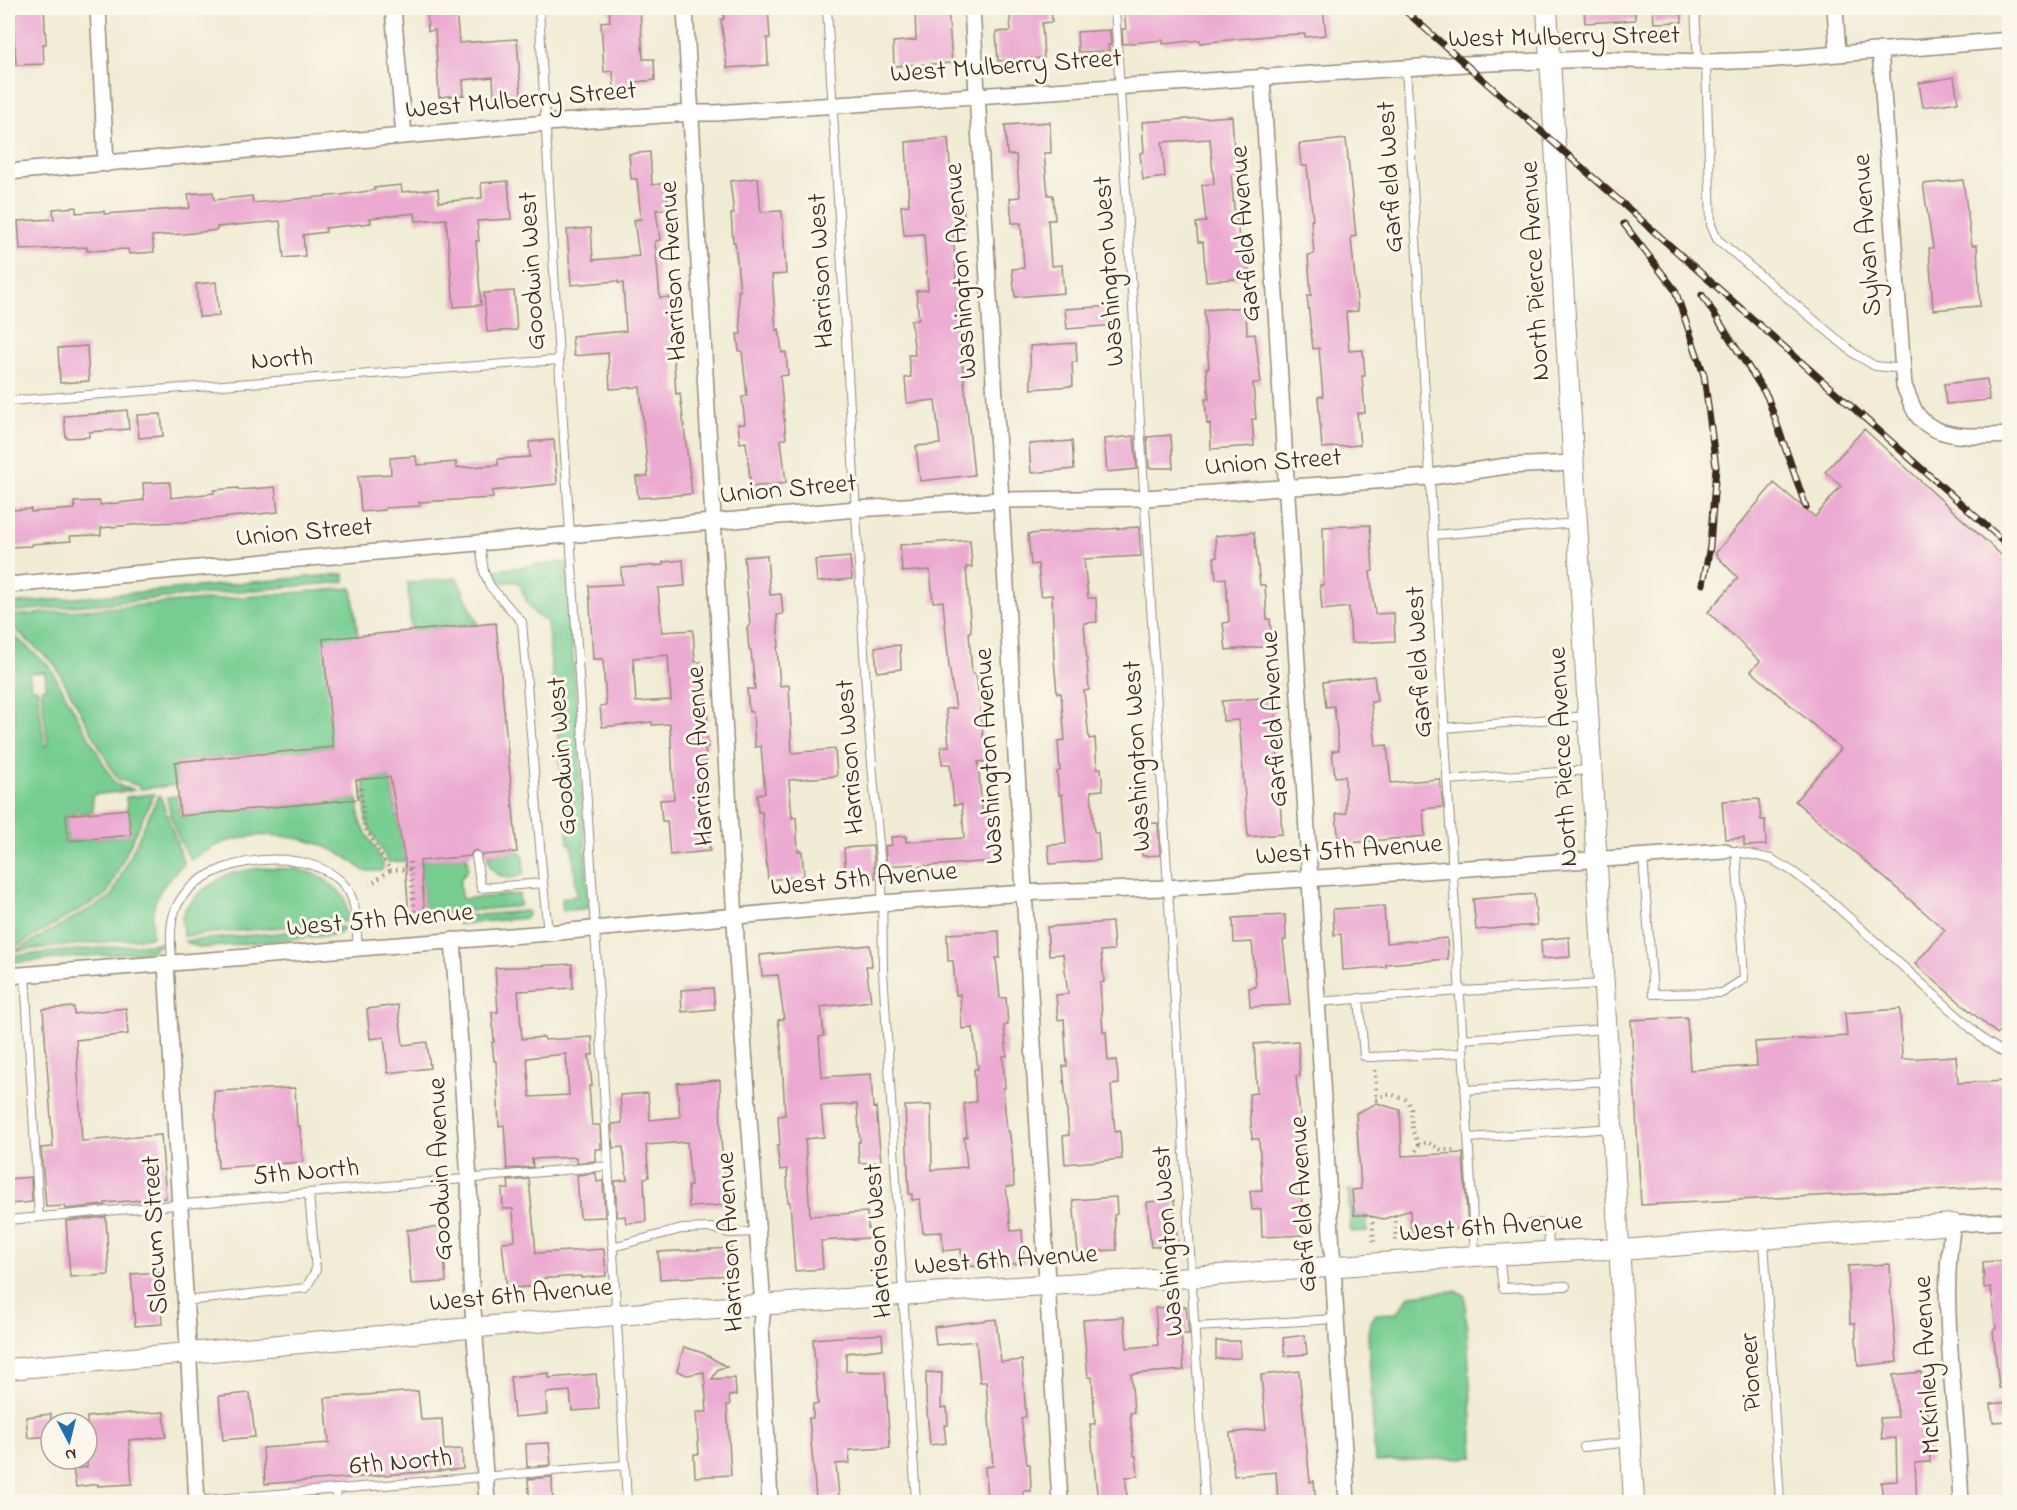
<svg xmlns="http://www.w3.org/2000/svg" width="2017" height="1510" viewBox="0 0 2017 1510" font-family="'Indie Flower',sans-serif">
<rect width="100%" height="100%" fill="#fbf7ec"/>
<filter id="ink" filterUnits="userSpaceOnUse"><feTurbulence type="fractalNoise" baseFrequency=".0167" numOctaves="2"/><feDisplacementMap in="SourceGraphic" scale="12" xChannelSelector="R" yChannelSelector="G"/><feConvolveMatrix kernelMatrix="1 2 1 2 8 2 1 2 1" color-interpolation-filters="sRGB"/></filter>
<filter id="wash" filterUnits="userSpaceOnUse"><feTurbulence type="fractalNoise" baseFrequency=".008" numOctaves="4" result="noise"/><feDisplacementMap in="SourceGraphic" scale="24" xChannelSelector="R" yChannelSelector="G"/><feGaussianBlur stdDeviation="1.35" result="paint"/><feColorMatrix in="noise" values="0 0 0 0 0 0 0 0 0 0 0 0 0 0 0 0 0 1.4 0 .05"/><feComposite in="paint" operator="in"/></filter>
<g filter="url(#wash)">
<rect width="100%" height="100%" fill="#f1ecd5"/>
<path fill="#77cd91" stroke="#597c58" stroke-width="1.5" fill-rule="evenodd" d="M564,562L567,563L589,908L563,911L562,902L563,898L577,896L572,845L568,843L547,621C530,616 526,598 519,583C512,579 505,584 498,581L497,570Z
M344,574V582L8,612V604Z
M457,578L478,624L411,631L408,583Z
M352,588L358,636L333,747L176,762L177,785L140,789L139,786L117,779L55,665L8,623V616Z
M8,630L50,667L114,782L122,787L135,790L92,795L93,812L66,815L68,841L130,835L126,797L154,794L107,894L8,951ZM45,672L46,687L41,689L48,745L45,746L37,688H31L29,673Z
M390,777L405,861L388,862L366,821L364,780Z
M160,795L184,864C158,887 150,902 152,937L15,951L111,897L158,796Z
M178,796L180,816L358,799L360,822L383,863V868L381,871H364C326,837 269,826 220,844C210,848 201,854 191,859C178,843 170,817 167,797Z
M517,851L523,855L524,873C508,884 488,874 488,855Z
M467,856L468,869L460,880L461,897L463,899L519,894L520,906L425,915L420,861Z
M259,868L295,869L318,875L336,888L345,898L349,921L183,936L182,917L186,907L200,892L228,874Z
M526,911L528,914L526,918L458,924L457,917Z
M347,927L339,934L201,948L184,941Z
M161,943L152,951L8,963V956Z
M1348,1190H1352L1354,1215H1367V1231L1351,1232Z
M1455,1291L1465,1295L1474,1457L1375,1462L1368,1332L1371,1322L1376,1314L1397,1313L1410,1295Z"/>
<g id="blocks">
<path fill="#ecaad2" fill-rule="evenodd" d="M12,8H44L46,44H43L44,64L16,65Z
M434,8H456L459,43L517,39L521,95L494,97L493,77L463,80L464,95L439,97L435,30L428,31L427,13L435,12Z
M609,8H640L643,59H654L655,80L636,82L637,87L614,89L613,71L604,72L601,22L610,21Z
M723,8H768L770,38H767L768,65L727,68L721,19H724Z
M915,8H948L952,63L894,66L893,42L916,40Z
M1009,8H1051L1052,22L1042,23L1044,58L998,61L996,32L1011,31Z
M1124,8H1323L1326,35L1305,37V34L1277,35L1200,43V40L1163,44V40L1123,44L1122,29H1126Z
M1584,8H1635V20L1585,23Z
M1653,8H1681L1682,22L1654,23Z
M1110,30L1111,45H1108L1109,51L1078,52L1077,32Z
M1954,77L1958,102L1923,107L1919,83Z
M1232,116L1234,152H1239L1240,174H1231L1235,219H1237L1240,250L1247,249L1249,278L1206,281L1203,242H1198L1196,223L1206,222L1202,185L1214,184L1210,139L1162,142L1165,177L1143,180L1140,153L1144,152L1142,122Z
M1050,122L1051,153H1044L1048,195H1053L1055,220H1048L1051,266L1062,265L1064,293L1015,297L1012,269L1024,268L1021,223H1012L1010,198L1020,197L1016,155H1007L1005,125Z
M948,138L953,202L963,201L965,231H953L957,287L960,286L962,303L956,304L974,475L920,481L916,446L940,444L935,400L907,403L905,378L911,377L908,355H915L911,320L919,319L916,291L928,290L924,234L904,235L901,206L909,205L906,142Z
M1346,139L1356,236L1351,237L1358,311L1346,312L1349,351L1363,350L1365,376H1362L1365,413H1357L1360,445L1322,448L1318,397L1323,396L1319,348L1313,349L1307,296H1311L1308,255L1314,254L1311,220H1313L1307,166H1301L1299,144Z
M650,152L652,185L666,183L668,209L656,210L660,240L655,241L660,298L669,297L671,330L673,329L675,348H673L676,394L680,393L692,494L638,498L636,477L648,476L640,387L610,389L608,353L574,356L572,336L626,331L623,283H618V281L571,285L567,230L591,228L593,260L639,256L634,220L641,219L637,179H631L629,154Z
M758,178L761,212L782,211L786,274L772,275L776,330L779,329L782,353L786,352L788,375L780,376L786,439H781L786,483L751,487L746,442L740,443L738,424H745L742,397L747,396L742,351H739L737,334H741L738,291H740L735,242H733L731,214H734L730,181Z
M1963,180L1972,245H1977L1980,306L1933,310L1929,248H1933L1923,184Z
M508,181L511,219L477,221L479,241H476L481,305L454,307L446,219L416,221L415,213L370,218L371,223L325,228L326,232L303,235L305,256L284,258L280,221L217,227V230L184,234L152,236L154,252L129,254L128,249L87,251V247L20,250L18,221L54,219L53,209L76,207V213L104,211V214L190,208L188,194L213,192L214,200L252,196L253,203L341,195L375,190L374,188L401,185L402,192L438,189L439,202L482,198L481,183Z
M216,282L219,316L199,317L196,284Z
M514,291L517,330L487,332L484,293Z
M1115,306L1116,325L1067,329L1065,309Z
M1246,307L1247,335L1255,334L1261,383H1253L1256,419H1252L1254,446L1211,449L1210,423L1207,424L1205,399H1209L1206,368H1209L1204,310Z
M1076,343L1077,362H1072L1073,386L1031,389L1030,346Z
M87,346L89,381L60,383L58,348Z
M1987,379L1989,400L1946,404L1944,384Z
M127,410L129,429L89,432V437L66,438L64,416L107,413V412Z
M161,414L163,436L139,438L137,415Z
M1864,429L2010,563V1020L1997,1034L1915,964L1945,930L1795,801L1841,749L1751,671L1760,661L1708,612L1738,578L1715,554L1774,483L1815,517L1841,486L1825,472Z
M1171,435L1173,468H1149L1147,437Z
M1134,436L1137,469L1107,472L1104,439Z
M554,440L557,484L492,491L493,498L419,502L420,506L385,508V510L361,512L358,476L391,474L390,458L416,456L417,465L456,462V468L498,465V459L530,457L529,442Z
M1072,441L1074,469L1031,473L1029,444Z
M170,482L171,498L214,493V490L238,488V490L275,487L278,512L183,522L152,523L101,528V535L70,536L71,541L32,544V546L8,547V510L31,509V512L75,509L74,502L100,501V505L144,500L143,483Z
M1370,525L1373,571L1370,572L1375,614L1394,613L1395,641L1351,643L1349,607L1322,610L1320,585H1324L1323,527Z
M1139,527L1141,556L1084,559L1088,598H1096L1097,622L1084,623L1089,690L1084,691L1089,739L1095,738L1097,768H1101L1103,790L1091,791L1094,832H1098L1100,860L1050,864L1048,845L1066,844L1062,794L1059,795L1057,772L1060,771L1058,741L1065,740L1061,693H1057L1054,660L1052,595L1041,596L1038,564L1031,565L1028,534Z
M1254,532L1260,585H1265L1267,619H1270L1272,646L1226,650L1223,623L1229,622L1226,578L1216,579L1214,557H1217L1215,536Z
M970,540L972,567H966L971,631L969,632L972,674L976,673L984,744H988L989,761L978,762L982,810L988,809L995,861L914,867V864L887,866L885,846L892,845L891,837L906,836V842L964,838L962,804L954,805L950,764H942L941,747L949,746L946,709L956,708L949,666L943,601L933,602L930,570L902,572L900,545Z
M767,555L770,595L781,594L783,614L777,615L779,647H777L780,686L789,685L792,753L835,749L837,776L789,780L792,818L796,817L798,851H802L804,876L768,880L762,812H758L757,794L765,793L761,746L755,747L753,712H749L747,689H755L751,650H749L747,627L750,626L744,557Z
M850,557L852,579L817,582L815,560Z
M683,560L685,586L658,588L662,632L693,630L695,662H702L708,721L705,722L708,747H705L708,784H706L710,851L670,855L667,821H662L660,800L674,799L670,724L652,725V722L602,727L600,706L606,705L603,659H593L589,586L622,584L621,568L663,565V562ZM668,655L671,700L636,702L633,658Z
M496,623L517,852L482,855L476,850L472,852L470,856L420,861L425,915L409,916L405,861L390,777L356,780L358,799L180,816L175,762L333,747L323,639Z
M900,645L901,669L877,672L875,647Z
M1374,676L1377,701L1371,702L1376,746L1387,745L1391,783L1440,779L1443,807L1423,809L1425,836L1339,844L1336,814L1346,813L1345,776L1335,777L1332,751L1339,750L1334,706L1326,707L1323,682Z
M1274,697L1282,834L1248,837L1239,720L1223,721L1222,701Z
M1759,799L1761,820H1765L1766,845L1744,846V838L1725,839L1722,801Z
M128,809L131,835L68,841L66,815Z
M1158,823L1160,855L1142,856L1140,824Z
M873,846L875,878L846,880L844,848Z
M1534,894L1537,925L1476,930L1473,899Z
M1384,906L1386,943L1447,938L1448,959L1386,964V967L1343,970L1341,934L1334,935L1333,909Z
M1285,915L1286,940H1283L1290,1005L1250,1007L1249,988L1256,987L1252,942L1234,943L1233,918Z
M1112,922L1114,950L1101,951L1104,982L1100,983L1103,1032H1106L1108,1061L1116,1060L1119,1084L1111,1085L1115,1132L1120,1131L1122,1159L1065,1164L1063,1136L1069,1135L1063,1066H1067L1064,1019L1058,1020L1056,995L1068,994L1063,954L1049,955L1047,927Z
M999,931L1000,958H996L1000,998H1006L1008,1025L1004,1026L1007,1056H1003L1005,1088H1003L1007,1131H1009L1012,1150L1014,1186L1006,1187L1011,1231L1022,1230L1024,1263L962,1267L961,1249L943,1251L942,1232L923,1233L920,1199L912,1200V1194H909L905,1106L931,1105L932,1170L967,1167L964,1137H967L964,1103L976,1102L974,1069H978L973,1028L962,1029L960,994L956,995L953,961H948L947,934Z
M1569,937L1570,957L1542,959L1541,940Z
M870,945L872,966H866L871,1001L821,1007L824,1036L819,1037L822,1077L871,1074L873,1108L876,1107L881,1162L859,1163L858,1142H860L857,1104L821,1106L824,1137L805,1139L810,1216L867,1212L869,1238L821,1241L823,1269L795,1271L790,1202H788L787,1169L780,1170L777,1146H780L778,1116L785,1115L781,1041L778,1020L784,1019L778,975L762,976L760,955Z
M572,964L573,988L518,991L522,1039L544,1037L545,1040L592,1037L593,1055H589L592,1086H589L592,1125H600L601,1149H595V1161L576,1163V1157L532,1159L533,1167L507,1169L504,1125L499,1126L496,1061H494L492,1042H494L492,1012H498L495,968ZM566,1054L569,1095L530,1097L527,1058Z
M713,988L715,1009L682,1012L681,990Z
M398,1005L403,1045L427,1042L430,1068L388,1073L384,1037L370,1039L367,1009Z
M74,1007V1014L126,1008L128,1034L76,1040L82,1141L161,1135L166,1198L105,1203V1205L66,1209L65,1206L46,1207L41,1148L53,1147L43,1009Z
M1900,1009L1902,1059L1956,1056L1958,1083L2010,1081V1186L1641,1205L1631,1020L1687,1017L1690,1070L1757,1066L1755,1042L1847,1036L1845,1013Z
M1298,1041L1300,1076H1296L1306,1173H1299L1305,1235L1262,1237L1261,1209L1252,1210L1250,1191L1262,1190L1259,1139H1252L1249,1094L1257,1093L1254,1044Z
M720,1080L721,1140L727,1205L689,1207L688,1186H691L687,1142L646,1145L649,1177L644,1178L646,1222L626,1223L625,1216L617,1217L615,1181L627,1180L623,1147L613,1148L612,1124L622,1123L620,1095L648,1093L650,1120L680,1117L677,1083Z
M295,1088L297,1126H300L303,1162L218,1168L214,1091Z
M1377,1103L1400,1110L1402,1156L1463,1153L1468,1228L1411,1231L1410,1210L1384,1219L1365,1215H1354L1352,1190L1361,1189L1356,1113Z
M596,1173L597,1182L603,1181L605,1217L580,1218L577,1175Z
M31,1177L32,1202L10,1204L8,1179Z
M529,1179L536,1253L604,1249L606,1276L581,1278V1276L534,1279L535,1286L507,1289L502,1242L515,1241L513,1209H503L502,1189H509L508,1181Z
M1116,1197L1117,1214L1114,1215L1117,1250L1078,1252L1073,1200Z
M1174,1200L1178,1245L1151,1247L1147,1202Z
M106,1217L109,1275L70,1277L66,1221Z
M442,1227L446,1282L411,1284L407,1230Z
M731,1248L733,1275L660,1279L658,1252Z
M2010,1260V1388H1999L1993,1330L1996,1329L1991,1287L1984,1288L1983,1262Z
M1890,1264L1891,1288H1890L1897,1362L1858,1366L1855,1323H1850L1848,1266Z
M159,1272L162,1324L135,1326L131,1274Z
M1186,1306L1189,1334H1181L1184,1370L1131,1374L1134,1412L1130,1413L1134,1456H1136L1138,1476L1126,1477L1127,1503H1098L1090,1424H1095L1092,1377H1088L1083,1320L1124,1317L1127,1348L1158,1345L1155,1308Z
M996,1319L1001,1362L1022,1360L1026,1417L1021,1418L1027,1464H1030L1031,1491H1023L1024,1503H987L985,1467L993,1466L986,1382H980L976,1341L936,1345L934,1327Z
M882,1334L883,1349L846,1353V1371L885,1372L890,1448L849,1450L850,1463L836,1464L839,1496L816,1498L809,1418H813V1404H818L813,1339Z
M1305,1335L1307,1354L1285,1356L1283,1338Z
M1216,1341H1240V1358L1216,1359Z
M684,1347L703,1353L727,1367L718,1369L712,1379L735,1378L736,1395L729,1396L730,1405H727L731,1475L695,1477L694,1454H699L696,1412H707L704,1372L687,1375L677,1371Z
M1299,1371L1310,1482L1314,1481L1316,1503H1278L1276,1472L1234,1476L1230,1433L1266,1429L1261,1375Z
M926,1372L942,1373L941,1408L947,1407L948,1425H944L946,1443L930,1445L926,1399Z
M1921,1372L1927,1415H1929L1930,1462L1915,1463L1917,1503H1883L1881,1482L1897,1481L1896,1438L1882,1439L1880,1418L1898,1417L1893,1375Z
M549,1373V1378L596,1374L599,1409L572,1411L570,1391L546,1393L547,1414L514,1417L510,1377Z
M418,1391L421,1420L442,1419L444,1450L462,1449L463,1469L265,1484L263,1448L329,1443L325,1398Z
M250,1393L255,1437L223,1440L219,1396Z
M2010,1402V1421L1993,1422L1991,1404Z
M164,1412L166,1437L129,1440L132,1484L98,1486V1484L76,1487L73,1469L87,1467V1417L130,1413V1414Z
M51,1414V1436L28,1438L26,1417Z
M549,1443L551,1465L527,1467L526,1444Z
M552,1477L553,1503H530L528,1479Z"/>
</g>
</g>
<g filter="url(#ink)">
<use href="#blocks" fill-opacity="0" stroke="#968b7a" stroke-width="1.5"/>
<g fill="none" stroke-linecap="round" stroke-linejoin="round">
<defs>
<path id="service" d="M539,8L559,360L595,929L627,1502
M827,8L867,704L882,881L883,971L916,1502
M1115,8L1205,1502
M1695,8L1698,62
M1706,62L1711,225L1717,239L1856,355L1875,366L1903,369
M1406,67L1475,1254
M8,401L559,360
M1433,535L1576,523
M480,543L484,572L490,586L522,622L543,883L548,933
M1444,728L1587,716
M1447,780L1590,770
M1733,851L1771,859L1792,871L1823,894L1984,1040L2010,1057
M476,856L481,888L543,883
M1643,856L1653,994L1722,993L1744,979L1736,851
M172,963C171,944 168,922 178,904C203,854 316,842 348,890C358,906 356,931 358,949
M25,974L39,1217
M1359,998L1364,1056L1369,1057L1463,1053
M1318,1002L1460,991L1604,984
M1462,1039L1606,1029
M1465,1090L1608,1081
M1469,1138L1612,1128
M8,1220L608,1166
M1530,1224L1567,1222
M1548,1224L1549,1250
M1764,1240L1780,1502
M612,1247L682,1229L712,1228L729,1233L757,1232
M1499,1255L1503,1288L1566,1286
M185,1301L306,1288L316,1270L309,1194
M1195,1327L1336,1319
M1584,1447L1630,1442
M336,1489L337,1502
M180,1502L625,1465"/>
<path id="minor" d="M98,8L106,164
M393,8L404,136
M685,8L737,956L763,1306L761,1326L770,1502
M972,8L1060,1502
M1835,8L1838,54
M1880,50L1904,386C1908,394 1911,405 1916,413C1935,442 1979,436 2010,435
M1262,76L1347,1502
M8,172L546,123L692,113H715L1465,64L1590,59L1706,62L1764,60L2010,40
M8,585L857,509L1001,500L1145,498L1430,477L1507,466L1574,463
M453,940L469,1179L471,1282L487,1502
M166,964L197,1502
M8,976L548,933L881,903L1040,892L1167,888L1725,851
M1961,1502C1959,1466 1957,1429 1953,1393C1949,1336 1943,1281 1953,1224L2010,1221"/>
<path id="tertiary" d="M1547,8L1634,1502
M8,1369L616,1315L1029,1286L1192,1277L1475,1256L1599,1249L1621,1250L1953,1224"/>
</defs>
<use href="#service" stroke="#968b7a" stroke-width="10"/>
<use href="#minor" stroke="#968b7a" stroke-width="18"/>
<use href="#tertiary" stroke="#968b7a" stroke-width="22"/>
<path stroke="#968b7a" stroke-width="4" stroke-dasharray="1.5 4.5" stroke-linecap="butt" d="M356,787H361L364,826L390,870L370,885
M410,862L415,918
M390,870L410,869
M1375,1070L1377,1103
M1376,1098L1390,1094L1407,1100L1411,1109L1412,1129L1419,1145
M1416,1151L1419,1145L1427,1142L1442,1150H1457
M1395,1215L1396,1241
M1372,1216L1374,1243
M1414,1239V1233L1441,1232"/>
<use href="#service" stroke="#fff" stroke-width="8"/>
<use href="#minor" stroke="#fff" stroke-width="15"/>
<use href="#tertiary" stroke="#fff" stroke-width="20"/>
<defs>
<path id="rail" d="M1402,8L2010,547
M1624,224L1675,290L1704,375L1716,467L1710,546L1703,584
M1702,295L1767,396L1806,507"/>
</defs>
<use href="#rail" stroke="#3b2a1e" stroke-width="7"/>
<use href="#rail" stroke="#fbf7ec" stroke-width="4.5" stroke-dasharray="14" stroke-linecap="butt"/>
</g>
</g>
<g text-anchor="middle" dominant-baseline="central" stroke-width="6" stroke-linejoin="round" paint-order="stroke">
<g font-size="27" fill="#3b2a1e" stroke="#fbf7ec">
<text transform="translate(1564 38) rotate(-1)">West Mulberry Street</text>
<text transform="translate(1006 67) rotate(-4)">West Mulberry Street</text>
<text transform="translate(521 101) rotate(-5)">West Mulberry Street</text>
<text transform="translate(1391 177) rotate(-93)">Garfield West</text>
<text transform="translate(1246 234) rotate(-94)">Garfield Avenue</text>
<text transform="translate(1868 235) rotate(-94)">Sylvan Avenue</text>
<text transform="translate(533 271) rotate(-93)">Goodwin West</text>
<text transform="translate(674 271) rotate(-93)">Harrison Avenue</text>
<text transform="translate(822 271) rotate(-93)">Harrison West</text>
<text transform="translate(962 271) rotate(-94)">Washington Avenue</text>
<text transform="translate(1110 271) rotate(-94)">Washington West</text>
<text transform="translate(1536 271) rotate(-93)">North Pierce Avenue</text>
<text transform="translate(282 360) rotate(-4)">North</text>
<text transform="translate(1273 463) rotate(-4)">Union Street</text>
<text transform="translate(788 490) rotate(-5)">Union Street</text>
<text transform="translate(304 533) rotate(-5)">Union Street</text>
<text transform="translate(1420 662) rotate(-93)">Garfield West</text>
<text transform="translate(1275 719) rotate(-93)">Garfield Avenue</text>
<text transform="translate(563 756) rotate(-94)">Goodwin West</text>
<text transform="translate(701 756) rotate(-93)">Harrison Avenue</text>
<text transform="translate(990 756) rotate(-93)">Washington Avenue</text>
<text transform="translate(1138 756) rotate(-93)">Washington West</text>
<text transform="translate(851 757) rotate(-94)">Harrison West</text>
<text transform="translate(1564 757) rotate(-93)">North Pierce Avenue</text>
<text transform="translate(1349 851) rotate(-4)">West 5th Avenue</text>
<text transform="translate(864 880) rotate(-5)">West 5th Avenue</text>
<text transform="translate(380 921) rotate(-5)">West 5th Avenue</text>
<text transform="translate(441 1169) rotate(-92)">Goodwin Avenue</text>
<text transform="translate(306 1173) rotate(-5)">5th North</text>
<text transform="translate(1304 1204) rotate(-93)">Garfield Avenue</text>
<text transform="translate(1491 1228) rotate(-4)">West 6th Avenue</text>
<text transform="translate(156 1235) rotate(-93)">Slocum Street</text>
<text transform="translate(879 1241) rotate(-94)">Harrison West</text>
<text transform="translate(1169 1241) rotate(-94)">Washington West</text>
<text transform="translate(731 1242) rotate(-93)">Harrison Avenue</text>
<text transform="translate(1006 1261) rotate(-4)">West 6th Avenue</text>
<text transform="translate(521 1296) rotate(-5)">West 6th Avenue</text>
<text transform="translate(1928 1365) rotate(-93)">McKinley Avenue</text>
<text transform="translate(1752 1372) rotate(-93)">Pioneer</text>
<text transform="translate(401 1463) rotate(-5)">6th North</text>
</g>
</g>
<rect width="2017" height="1510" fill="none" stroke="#fbf7ec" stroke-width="30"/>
<g transform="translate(69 1441) rotate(173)"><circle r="28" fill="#fbf7ec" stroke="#aea59a" stroke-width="1.5"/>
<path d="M0-4.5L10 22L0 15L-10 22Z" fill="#1f6fb2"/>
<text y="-9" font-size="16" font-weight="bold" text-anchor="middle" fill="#3b2a1e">N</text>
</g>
</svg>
